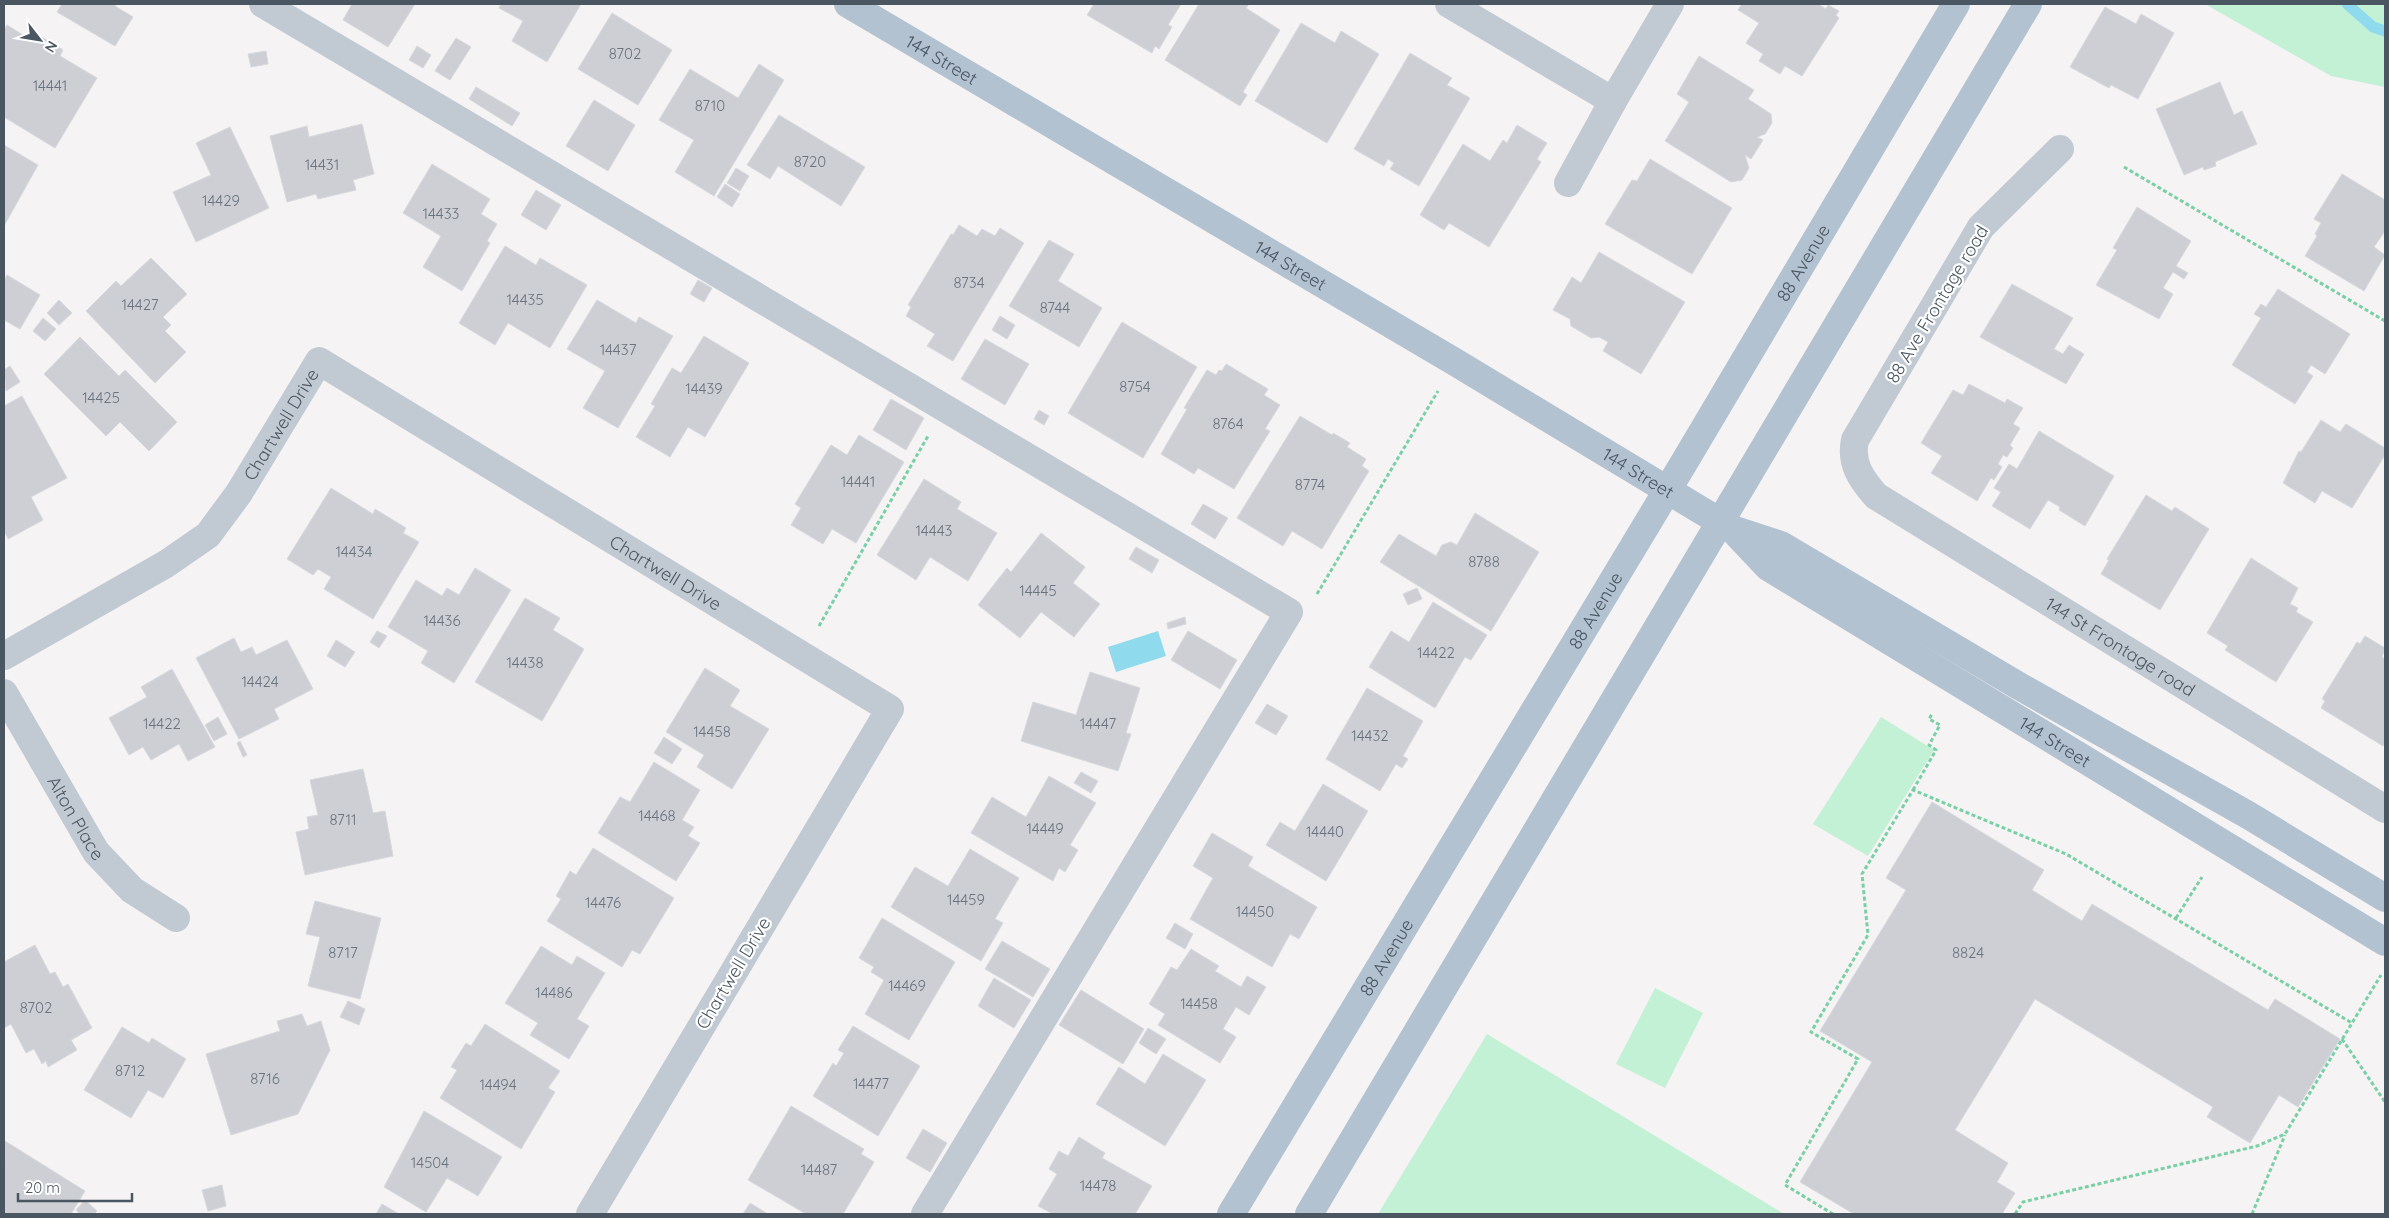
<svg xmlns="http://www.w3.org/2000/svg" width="2389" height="1218" viewBox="0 0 2389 1218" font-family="Quicksand,sans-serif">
<rect width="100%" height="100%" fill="#f5f3f3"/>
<path fill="#c3f1d5" d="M2205,4H2385V87L2331,76Z
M1881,717L1934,750L1868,856L1813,824Z
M1655,988L1703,1013L1665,1088L1616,1064Z
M1487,1034L1784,1214H1378Z"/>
<path fill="#90daee" d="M1158,631L1166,656L1116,672L1108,647Z"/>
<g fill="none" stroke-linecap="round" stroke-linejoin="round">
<path stroke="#90daee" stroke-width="11" d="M2347,4L2373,27L2385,31"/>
</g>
<path fill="#cdcfd5" stroke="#d7d9de" d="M62,4H116L115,6L133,17L115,46L57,12Z
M352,4H415L388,47L343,20Z
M501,4H581L547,62L512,41L523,21L499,8Z
M1094,4H1181L1168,25L1172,27L1159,49L1155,46L1152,53L1087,15Z
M1199,4H1249L1246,8L1280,30L1243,92L1247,95L1240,106L1165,60Z
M1742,4H1818L1826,9L1828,5L1839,11L1836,15L1839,18L1802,76L1785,66L1780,74L1759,61L1763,54L1746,43L1759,23L1738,10Z
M2105,7L2136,24L2141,14L2174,33L2138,99L2111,85L2109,88L2070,67Z
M612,13L672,50L638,105L578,69Z
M1301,23L1335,43L1341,31L1379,54L1327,143L1255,101Z
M7,25L26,37L30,30L63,50L60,56L97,78L55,148L4,117V30Z
M456,38L471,47L450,80L435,71Z
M417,46L431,55L423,68L409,60Z
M266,51L268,64L251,67L248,54Z
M1410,53L1452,78L1447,85L1470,98L1419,186L1390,169L1394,163L1388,159L1384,166L1354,149Z
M1699,56L1754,90L1748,99L1771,114L1772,123L1765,134L1757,137L1763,140L1751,159L1745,155L1749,168L1742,180L1731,182L1665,141L1689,102L1677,94Z
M759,64L784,80L714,196L675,172L694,140L659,120L690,69L738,98Z
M2220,82L2234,115L2242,111L2257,144L2215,162L2216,166L2204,170L2203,167L2184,175L2156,109Z
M476,87L520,113L512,126L469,99Z
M594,100L635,125L608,171L566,146Z
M779,115L865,167L841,206L778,166L770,179L747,165Z
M362,124L374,174L353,180L356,190L318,199L316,194L287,202L270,136L307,126L309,137Z
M1517,125L1547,143L1537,159L1541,162L1489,247L1449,223L1444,230L1420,215L1463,144L1490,161L1503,140L1507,143Z
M230,127L269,208L196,242L173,192L211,175L196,143Z
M4,145L38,165L4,226Z
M1650,159L1732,208L1692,274L1605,224L1632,180L1637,181Z
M432,164L490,199L481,214L497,224L487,241L490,243L462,291L423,267L441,236L403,213Z
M736,168L749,176L740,191L727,183Z
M2342,174L2385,200V231L2374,247L2385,255L2364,291L2305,256L2317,236L2315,234L2321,223L2314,219Z
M725,184L740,194L732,207L717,197Z
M536,190L561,205L546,230L521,215Z
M2137,207L2191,241L2176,266L2188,273L2184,279L2173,272L2163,288L2173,294L2159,319L2096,285L2117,250L2113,248Z
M959,225L977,236L982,229L995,236L1000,228L1024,243L953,361L927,346L935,334L906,316L911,307L908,305L951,234L953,235Z
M1049,240L1074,254L1058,281L1102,308L1079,347L1009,306Z
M505,246L536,265L540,258L587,285L550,348L508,323L495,345L459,323Z
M1599,252L1685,302L1641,374L1603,351L1608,342L1599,337L1591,338L1571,326L1570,319L1553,310L1572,277L1581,283Z
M151,258L187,294L163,317L171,325L165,331L186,352L155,383L86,311L116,281L121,286Z
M7,275L40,295L20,329L4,320V281Z
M698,280L712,288L704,302L690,294Z
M2012,284L2073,318L2054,349L2063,354L2069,345L2084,354L2066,384L1980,337Z
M2278,289L2350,334L2325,374L2311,365L2307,372L2313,376L2295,404L2232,365L2261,318L2254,314L2261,304L2266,307Z
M59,300L72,313L59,325L47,313Z
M597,300L636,323L639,317L673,336L618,428L583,408L605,371L567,349Z
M1000,316L1015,325L1007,339L992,330Z
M43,318L56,329L45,341L33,331Z
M1122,322L1197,367L1143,458L1068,413Z
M704,336L749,363L705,437L688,427L670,457L636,437L655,406L651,404L672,368L681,373Z
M80,337L119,376L125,370L177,422L149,451L120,422L106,436L44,374Z
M985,339L1029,364L1005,405L961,379Z
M1226,364L1268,389L1264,395L1280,405L1265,429L1270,431L1234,489L1198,468L1194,474L1161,454L1187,409L1184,408L1207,370L1216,375L1219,370L1222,371Z
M10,366L20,382L6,391L4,370Z
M1969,384L2005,403L2007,399L2023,408L2013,424L2020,428L2010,445L2013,448L2007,457L2003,455L1998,464L2002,467L1994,480L1991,478L1977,501L1931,473L1942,456L1921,443L1953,390L1963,395Z
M22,396L67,478L31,497L43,520L8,539L4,530V406Z
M891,399L924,418L906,450L873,430Z
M1039,410L1049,416L1044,425L1034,419Z
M1300,416L1332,435L1333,433L1350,443L1347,447L1366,459L1362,466L1369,471L1322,549L1292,531L1283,546L1237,518Z
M2321,420L2340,432L2346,424L2385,448V455L2352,508L2322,491L2315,503L2283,483L2299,451L2301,452Z
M2039,431L2114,476L2085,526L2059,510L2060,507L2048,500L2030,529L1992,506L2001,492L1994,488L2009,464L2017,469Z
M859,435L904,462L856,543L832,529L823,544L791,525L801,508L795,504L831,445L847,455Z
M924,479L961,502L957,509L997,533L968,581L930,557L916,580L877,555Z
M331,488L373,514L375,509L406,528L403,533L419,542L373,619L324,589L331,577L318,569L313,575L287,559Z
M2146,495L2172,511L2175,507L2209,529L2160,610L2101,574L2109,560L2107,559Z
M1203,504L1228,518L1215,539L1191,524Z
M1475,513L1539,552L1491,631L1380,562L1399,534L1436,556L1442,545L1451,542L1457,545Z
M1041,533L1085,567L1073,583L1100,604L1074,637L1041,612L1020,638L978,605L1007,568L1011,572Z
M1136,547L1159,560L1152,573L1129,559Z
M2251,558L2298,588L2290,604L2298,608L2296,612L2313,622L2276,682L2225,650L2228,646L2207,633Z
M475,568L511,590L454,683L421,663L428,651L388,627L416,580L442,596L447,588L459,595Z
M1417,588L1422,599L1408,605L1403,594Z
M525,598L560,618L553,630L584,649L542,721L475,682Z
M1433,602L1487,635L1471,660L1465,657L1435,708L1369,667L1391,631L1409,642Z
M1185,617L1186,624L1168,629L1167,623Z
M377,631L387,636L379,648L370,642Z
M1188,631L1237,660L1220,689L1171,660Z
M2365,636L2385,648L2382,657L2385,659V743L2383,746L2321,708L2325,701L2322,699L2357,642L2360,644Z
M234,638L241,652L252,647L256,655L287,640L313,689L274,709L279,719L239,739L196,658Z
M336,640L355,652L345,667L327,656Z
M705,668L740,690L730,706L769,729L732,789L697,767L704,755L666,732Z
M172,669L215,747L188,761L179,744L151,760L143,747L129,755L109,718L147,697L141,687Z
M1090,672L1140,688L1126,733L1131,734L1118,771L1021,741L1033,702L1076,715Z
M1367,688L1423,721L1403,756L1408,759L1402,768L1396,764L1380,791L1326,759Z
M1267,704L1288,716L1276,735L1255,723Z
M218,717L227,734L214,741L205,725Z
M664,737L682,749L672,764L654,753Z
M240,741L247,755L243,757L237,743Z
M654,762L700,790L682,820L694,827L688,836L700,843L676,881L598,833L620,797L630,802Z
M363,769L373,813L385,811L393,856L305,875L296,832L309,829L307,817L318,815L310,780Z
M1081,772L1098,781L1091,793L1074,783Z
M1049,776L1096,803L1070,845L1078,850L1065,872L1059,868L1053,881L971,833L992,797L1026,817Z
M1323,784L1368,811L1326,881L1266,845L1280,822L1295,831Z
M1932,802L2044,870L2032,890L2082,921L2092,904L2268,1010L2275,999L2340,1039L2298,1107L2279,1095L2250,1143L2207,1117L2213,1107L2035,999L1955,1130L2008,1163L1997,1182L2015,1193L2002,1214H1854L1800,1182L1872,1062L1820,1031L1906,890L1886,878Z
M1212,833L1253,857L1248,866L1317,907L1299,939L1290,934L1272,967L1190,919L1213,878L1193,866Z
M593,848L674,898L640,954L632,950L622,967L547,921L561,899L556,896L570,871L576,875Z
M970,849L1019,878L995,919L1003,923L981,961L891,907L915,867L948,886Z
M315,901L381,918L360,999L308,986L320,937L306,934Z
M882,918L955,962L909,1040L865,1014L884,980L871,972L874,967L859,958Z
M1175,923L1193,934L1185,949L1166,938Z
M1002,941L1050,969L1033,997L985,969Z
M35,945L50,974L55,972L63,987L68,984L92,1028L71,1040L77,1050L48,1067L46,1061L42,1064L34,1049L26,1053L11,1024L4,1028V962Z
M541,946L572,965L577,956L605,973L577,1019L589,1026L569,1059L530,1035L538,1023L505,1003Z
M1191,949L1219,966L1215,971L1241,987L1247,976L1266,987L1249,1015L1236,1007L1223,1029L1236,1037L1220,1063L1158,1025L1165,1014L1149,1004L1171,967L1177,970Z
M994,978L1031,1000L1014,1028L978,1006Z
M1081,990L1144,1029L1123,1064L1059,1025Z
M348,1001L365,1009L359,1025L340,1017Z
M302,1014L307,1026L321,1021L330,1050L298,1114L231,1135L206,1054L280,1031L277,1021Z
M485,1024L560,1071L548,1088L555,1092L521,1149L440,1098L457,1070L451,1067L466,1043L471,1046Z
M853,1026L920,1066L878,1136L813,1096L833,1063L836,1066L844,1053L838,1050Z
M122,1027L149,1043L152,1038L186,1059L163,1098L148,1090L131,1118L84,1090Z
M1148,1028L1166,1039L1156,1054L1139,1043Z
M1163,1054L1206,1080L1165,1146L1096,1104L1119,1067L1145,1084Z
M791,1106L864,1149L861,1154L874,1162L843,1214H806L748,1180Z
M424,1111L502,1157L478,1196L447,1178L426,1212L384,1187Z
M923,1129L947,1143L930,1172L906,1158Z
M1079,1137L1105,1153L1102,1158L1152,1186L1135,1214H1053L1038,1206L1057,1174L1049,1169L1059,1151L1068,1156Z
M5,1141L85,1191L71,1214H4Z
M222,1185L226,1206L208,1211L202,1190Z
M85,1200L97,1211L94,1214H80L76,1210Z
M750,1203L768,1214H743Z
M382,1204L399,1214H376Z"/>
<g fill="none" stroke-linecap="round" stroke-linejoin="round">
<path stroke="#7ad0a6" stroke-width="3" stroke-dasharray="4 2.5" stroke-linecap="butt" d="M2124,167L2385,321
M1317,594L1438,391
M819,626L928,436
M1913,790L1936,750L1929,745L1940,725L1929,719L1932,714
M2176,918L2202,877
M2342,1039L2385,1102
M1833,1214L1785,1185L1858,1059L1811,1032L1868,935L1862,874L1913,790L2066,854L2352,1023
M2015,1214L2023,1202L2257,1146L2285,1134L2381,975
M2252,1214L2285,1135"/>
<g stroke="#c1cad2" stroke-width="28">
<path d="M263,4L1289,612L925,1214"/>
<path d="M1449,4L1613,101L1670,4"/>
<path id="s1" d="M2060,149L1981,227L1855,440C1850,463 1861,479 1876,496L2385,809"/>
<path d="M1568,183L1613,101"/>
<path id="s2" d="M4,656L166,564L208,535L239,493L319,361L890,709L590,1214"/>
<path id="s3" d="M4,693L96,852L132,890L176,918"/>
</g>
<g stroke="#b3c2d1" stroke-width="28">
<path id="s4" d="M848,4L1455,362L1732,529L1781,545L2019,686L2248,815L2385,898"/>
<path id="s5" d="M1735,532L1768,567L2385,942"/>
<path id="s6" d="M1231,1214L1685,461L1956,4"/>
<path d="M1309,1214L2028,4"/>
</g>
</g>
<g text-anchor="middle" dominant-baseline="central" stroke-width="4.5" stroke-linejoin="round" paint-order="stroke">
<g font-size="15" fill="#6b747e">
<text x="625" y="53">8702</text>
<text x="50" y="85">14441</text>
<text x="710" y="105">8710</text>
<text x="810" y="161">8720</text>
<text x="322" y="164">14431</text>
<text x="221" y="200">14429</text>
<text x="441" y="213">14433</text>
<text x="969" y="282">8734</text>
<text x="525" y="299">14435</text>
<text x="140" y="304">14427</text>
<text x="1055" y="307">8744</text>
<text x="618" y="349">14437</text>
<text x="1135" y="386">8754</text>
<text x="704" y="388">14439</text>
<text x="101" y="397">14425</text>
<text x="1228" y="423">8764</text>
<text x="858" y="481">14441</text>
<text x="1310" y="484">8774</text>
<text x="934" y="530">14443</text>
<text x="354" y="551">14434</text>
<text x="1484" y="561">8788</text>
<text x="1038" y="590">14445</text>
<text x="442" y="620">14436</text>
<text x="1436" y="652">14422</text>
<text x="525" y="662">14438</text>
<text x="260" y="681">14424</text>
<text x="162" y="723">14422</text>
<text x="1098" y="723">14447</text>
<text x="712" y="731">14458</text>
<text x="1370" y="735">14432</text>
<text x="657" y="815">14468</text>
<text x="343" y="819">8711</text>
<text x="1045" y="828">14449</text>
<text x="1325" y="831">14440</text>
<text x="966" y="899">14459</text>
<text x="603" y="902">14476</text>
<text x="1255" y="911">14450</text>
<text x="343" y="952">8717</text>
<text x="1968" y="952">8824</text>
<text x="907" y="985">14469</text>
<text x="554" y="992">14486</text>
<text x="1199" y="1003">14458</text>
<text x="36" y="1007">8702</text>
<text x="130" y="1070">8712</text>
<text x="265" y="1078">8716</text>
<text x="871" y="1083">14477</text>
<text x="498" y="1084">14494</text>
<text x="430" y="1162">14504</text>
<text x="819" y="1169">14487</text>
<text x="1098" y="1185">14478</text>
</g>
<g font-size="18" fill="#4a5661" stroke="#fff">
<text stroke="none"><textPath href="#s4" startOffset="109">144 Street</textPath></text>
<text stroke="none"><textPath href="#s6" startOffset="1110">88 Avenue</textPath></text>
<text stroke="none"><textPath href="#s4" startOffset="514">144 Street</textPath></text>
<text transform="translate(1937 304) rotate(-59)">88 Ave Frontage road</text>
<text stroke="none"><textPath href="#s2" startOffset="370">Chartwell Drive</textPath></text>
<text stroke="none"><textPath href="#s4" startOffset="919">144 Street</textPath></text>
<text stroke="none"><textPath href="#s2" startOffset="850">Chartwell Drive</textPath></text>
<text stroke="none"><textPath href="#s6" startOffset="705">88 Avenue</textPath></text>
<text stroke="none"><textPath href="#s1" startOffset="708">144 St Frontage road</textPath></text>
<text stroke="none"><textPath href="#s5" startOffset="384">144 Street</textPath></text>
<text stroke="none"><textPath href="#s3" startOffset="144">Alton Place</textPath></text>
<text stroke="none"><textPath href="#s6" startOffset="300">88 Avenue</textPath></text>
<text transform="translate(733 973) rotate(-59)">Chartwell Drive</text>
</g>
</g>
<rect width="2389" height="1218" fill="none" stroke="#4a5661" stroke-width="10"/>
<g transform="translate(40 40) rotate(121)" stroke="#ffffff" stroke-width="4" paint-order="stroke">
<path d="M0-4L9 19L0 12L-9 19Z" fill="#4a5661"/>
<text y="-8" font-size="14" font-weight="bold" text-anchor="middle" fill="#4a5661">N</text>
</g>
<path d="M18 1193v8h114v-8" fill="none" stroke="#4a5661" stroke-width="2.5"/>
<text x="25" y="1193" font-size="15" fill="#4a5661" stroke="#ffffff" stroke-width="4" paint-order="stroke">20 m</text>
</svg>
